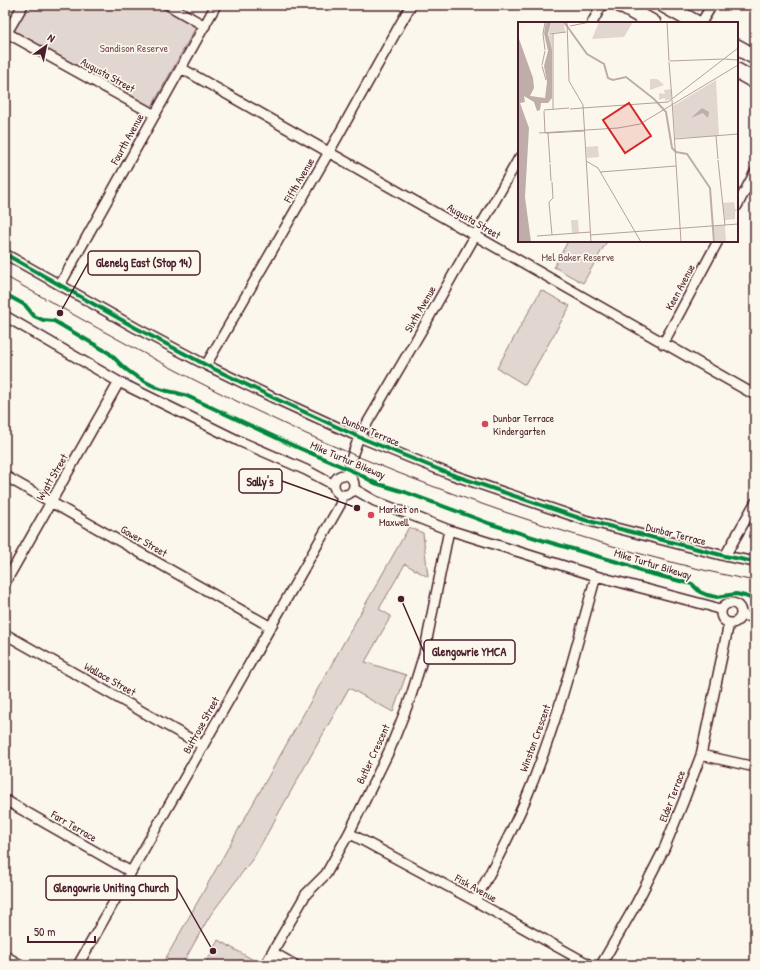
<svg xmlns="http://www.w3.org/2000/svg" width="760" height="970" viewBox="0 0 760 970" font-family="'Patrick Hand',sans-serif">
<rect width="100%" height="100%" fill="#fbf7ec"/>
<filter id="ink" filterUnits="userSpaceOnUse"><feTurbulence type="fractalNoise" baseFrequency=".025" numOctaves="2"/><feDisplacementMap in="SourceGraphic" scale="8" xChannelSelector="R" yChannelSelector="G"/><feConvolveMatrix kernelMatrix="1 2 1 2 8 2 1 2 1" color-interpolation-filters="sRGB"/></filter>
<g filter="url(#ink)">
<path fill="#e2d7d0" stroke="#967b7e" d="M29,5H158L196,27L151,108L14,31Z
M568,241H607L583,283L554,267Z
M541,290L570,306L525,385L497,368Z
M409,527L423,533L428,577L405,564L379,609L391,616L365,662L406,675L393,712L349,688L254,857L211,914L201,931L182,965H162Z
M218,940L257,962L255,965H205Z"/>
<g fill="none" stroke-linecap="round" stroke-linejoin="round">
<defs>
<path id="minor" d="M168,5L205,26
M592,23L602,5
M701,23L712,5
M7,33L155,115
M5,36L23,5
M181,68L755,395
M737,206L755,172
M5,254L136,328L206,365L274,398L359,437L450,474L585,520L725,556L755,562
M60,285L216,5
M5,316L119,382L239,441L306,470L334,485
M663,344L718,241
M206,365L329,152L411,5
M334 485a10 10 0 1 1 20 0a10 10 0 1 1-20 0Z
M347,475L351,459L359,437L427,321L519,158
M5,476L271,627
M354,489L375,501L449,530L596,576L710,606L721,610
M725,556L755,503
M5,583L119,382
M721 613a10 10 0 1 1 20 0a10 10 0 1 1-20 0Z
M742,615L755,618
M5,634L203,746
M701,755L755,767
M5,800L131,872
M349,833L475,901L590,965
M475,901C493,868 510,835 525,801C556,728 575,651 596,576
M272,952L295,965
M5,956L21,965
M78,965L340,505L342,495
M265,965L306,894L326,874L349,833L390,749L410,699L424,654L449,530
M601,965L636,904L664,849L684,800L701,755L729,623"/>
<path id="trunk" d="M621,5L653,23
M664,5L696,23
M737,47L755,57
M737,71L755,81"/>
</defs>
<use href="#minor" stroke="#4a1f2b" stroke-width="12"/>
<use href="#trunk" stroke="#4a1f2b" stroke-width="18"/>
<use href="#minor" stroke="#fbf7ec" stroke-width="9"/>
<use href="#trunk" stroke="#fbf7ec" stroke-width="15"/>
<path stroke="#4a1f2b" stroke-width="1" d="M5,276C88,323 171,370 257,411C348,455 442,492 538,523C590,540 642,555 695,568C715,573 735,577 755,581"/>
<defs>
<path id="cycleway" d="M5,254L136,328L206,365L274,398L359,437L450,474L585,520L725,556L755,562
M5,294L25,305L34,316L43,320L54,321L109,353C115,358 120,365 127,370C136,377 152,386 163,390C171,392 179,393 187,396L292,445L357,473L375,483L405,492L491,524L545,541L628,565L644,572L692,584L700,592L707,595L717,597L736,594L745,596L755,600"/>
</defs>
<use href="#cycleway" stroke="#fbf7ec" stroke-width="6"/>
<use href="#cycleway" stroke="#00873e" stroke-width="4"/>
</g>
</g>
<g fill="#d1495b" stroke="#fbf7ec" stroke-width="1.5">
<circle cx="485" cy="424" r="4"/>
<circle cx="371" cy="515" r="4"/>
</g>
<g text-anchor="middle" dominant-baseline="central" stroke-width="3.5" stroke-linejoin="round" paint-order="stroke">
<g font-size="11" fill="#704d54" stroke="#fbf7ec">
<text x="134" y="48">Sandison Reserve</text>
<text x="578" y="257">Mel Baker Reserve</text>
</g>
<g font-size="11" fill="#4a1f2b" stroke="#fbf7ec">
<text transform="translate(108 75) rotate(29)">Augusta Street</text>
<text transform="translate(127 139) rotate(-61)">Fourth Avenue</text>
<text transform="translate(299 180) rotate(-60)">Fifth Avenue</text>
<text transform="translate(474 221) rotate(30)">Augusta Street</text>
<text transform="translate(680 287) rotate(-62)">Keen Avenue</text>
<text transform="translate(420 309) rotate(-60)">Sixth Avenue</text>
<text transform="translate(371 431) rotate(23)">Dunbar Terrace</text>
<text transform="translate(348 460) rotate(23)">Mike Turtur Bikeway</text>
<text transform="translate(52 477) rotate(-60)">Wyatt Street</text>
<text transform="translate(676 534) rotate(14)">Dunbar Terrace</text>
<text transform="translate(144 541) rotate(30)">Gower Street</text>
<text transform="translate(653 564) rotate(17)">Mike Turtur Bikeway</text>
<text transform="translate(110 679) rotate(29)">Wallace Street</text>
<text transform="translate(201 725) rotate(-61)">Buttrose Street</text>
<text transform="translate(535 738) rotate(-70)">Winston Crescent</text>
<text transform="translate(373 754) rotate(-65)">Butler Crescent</text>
<text transform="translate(672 796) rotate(-69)">Elder Terrace</text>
<text transform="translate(74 826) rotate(30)">Farr Terrace</text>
<text transform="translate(476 888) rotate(29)">Fisk Avenue</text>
</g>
<g font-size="11" fill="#4a1f2b" stroke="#fbf7ec" text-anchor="start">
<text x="493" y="418">Dunbar Terrace<tspan x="493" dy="13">Kindergarten</tspan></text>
<text x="379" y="509">Market on<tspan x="379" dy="13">Maxwell</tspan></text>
</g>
</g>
<g transform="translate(518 22)">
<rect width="220" height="220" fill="#fbf7ec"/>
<path d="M33,0H46L47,10L32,11L34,14V53L31,11ZM81,0H115L106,15L74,17ZM132,57H139L146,63L132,68ZM198,58L201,114L157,116L155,84ZM153,67V77L147,79V76L141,78V71L147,72L146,68ZM80,124L81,135L69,136L68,125ZM216,180L217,187H220L217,190V197L207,198L205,181ZM53,198H60L61,211H54ZM207,203L208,220H197L196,204Z" fill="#e2d7d0"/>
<path d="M28,0H33L30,12L34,28V76L30,81H23L22,88L19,89L16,80L6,74L7,80L2,81L11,106L7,175L13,220H0V14L15,56L16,66L12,74L27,76L29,60L26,44L30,29L26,11ZM184,86L191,90L190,96L185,91L173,96Z" fill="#bfadaa"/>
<path fill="none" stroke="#bfadaa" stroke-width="2" d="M46,0L69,32L86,42L90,56L95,58L108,55L136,77L148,90L154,126L158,130L169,132L192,166L196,220"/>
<path fill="none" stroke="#b4a19f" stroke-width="1" d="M49,0L51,59L65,83L73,220M149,0L151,39M52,4L72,0M35,11V87M25,12L27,28M25,12L27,0M32,12L48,10M206,37L220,38M152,39L205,37M151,40L154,77M24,43L27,29M24,44L28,58M154,78L163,220M64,86L150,80L220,26M52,87L64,86M26,88L51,86M26,89L27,111H30M21,111L100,106L122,102L220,43M30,111L66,109M30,111L32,141M198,114L200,137M157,117L220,112M200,138L207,203M68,139L80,146L123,220M32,142L33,159M82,150L158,144M34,213L31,180L35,176L34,160M72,213L220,202M19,214L73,210"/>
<path fill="#d62828" fill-opacity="0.15" stroke="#d62828" stroke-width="2" d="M111,81L133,114L107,131L85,98Z"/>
<rect width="220" height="220" fill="none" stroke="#4a1f2b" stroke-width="2"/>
</g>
<path fill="none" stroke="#4a1f2b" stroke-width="1.5" d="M60 313L88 263M357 508L282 481M401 599L424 652M213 951L177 888"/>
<g fill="#4a1f2b" stroke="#fbf7ec" stroke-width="1.5">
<circle cx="60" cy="313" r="4"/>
<circle cx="357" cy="508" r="4"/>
<circle cx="401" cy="599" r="4"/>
<circle cx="213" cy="951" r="4"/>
</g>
<g fill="#fbf7ec" stroke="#4a1f2b" stroke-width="1.5">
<rect x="88" y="251" width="112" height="24" rx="4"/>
<rect x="239" y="469" width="43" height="24" rx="4"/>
<rect x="424" y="640" width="91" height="24" rx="4"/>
<rect x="46" y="876" width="131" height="24" rx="4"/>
</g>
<g font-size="12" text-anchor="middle" font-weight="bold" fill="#4a1f2b">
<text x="144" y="267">Glenelg East (Stop 14)</text>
<text x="260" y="486">Sally's</text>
<text x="469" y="656">Glengowrie YMCA</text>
<text x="111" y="892">Glengowrie Uniting Church</text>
</g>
<rect width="760" height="970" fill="none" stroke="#fbf7ec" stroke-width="20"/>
<rect x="10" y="10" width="740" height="950" fill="none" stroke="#4a1f2b" stroke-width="1.5" filter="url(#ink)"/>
<g transform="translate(46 46) rotate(33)" stroke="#fbf7ec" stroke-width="3" paint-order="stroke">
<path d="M0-3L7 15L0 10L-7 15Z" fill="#4a1f2b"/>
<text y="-6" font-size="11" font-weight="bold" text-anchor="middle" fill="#4a1f2b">N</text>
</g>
<path d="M28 936v6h67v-6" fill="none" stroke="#4a1f2b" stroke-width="2"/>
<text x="34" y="936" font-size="12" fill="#4a1f2b" stroke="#fbf7ec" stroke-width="3" paint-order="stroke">50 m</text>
</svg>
